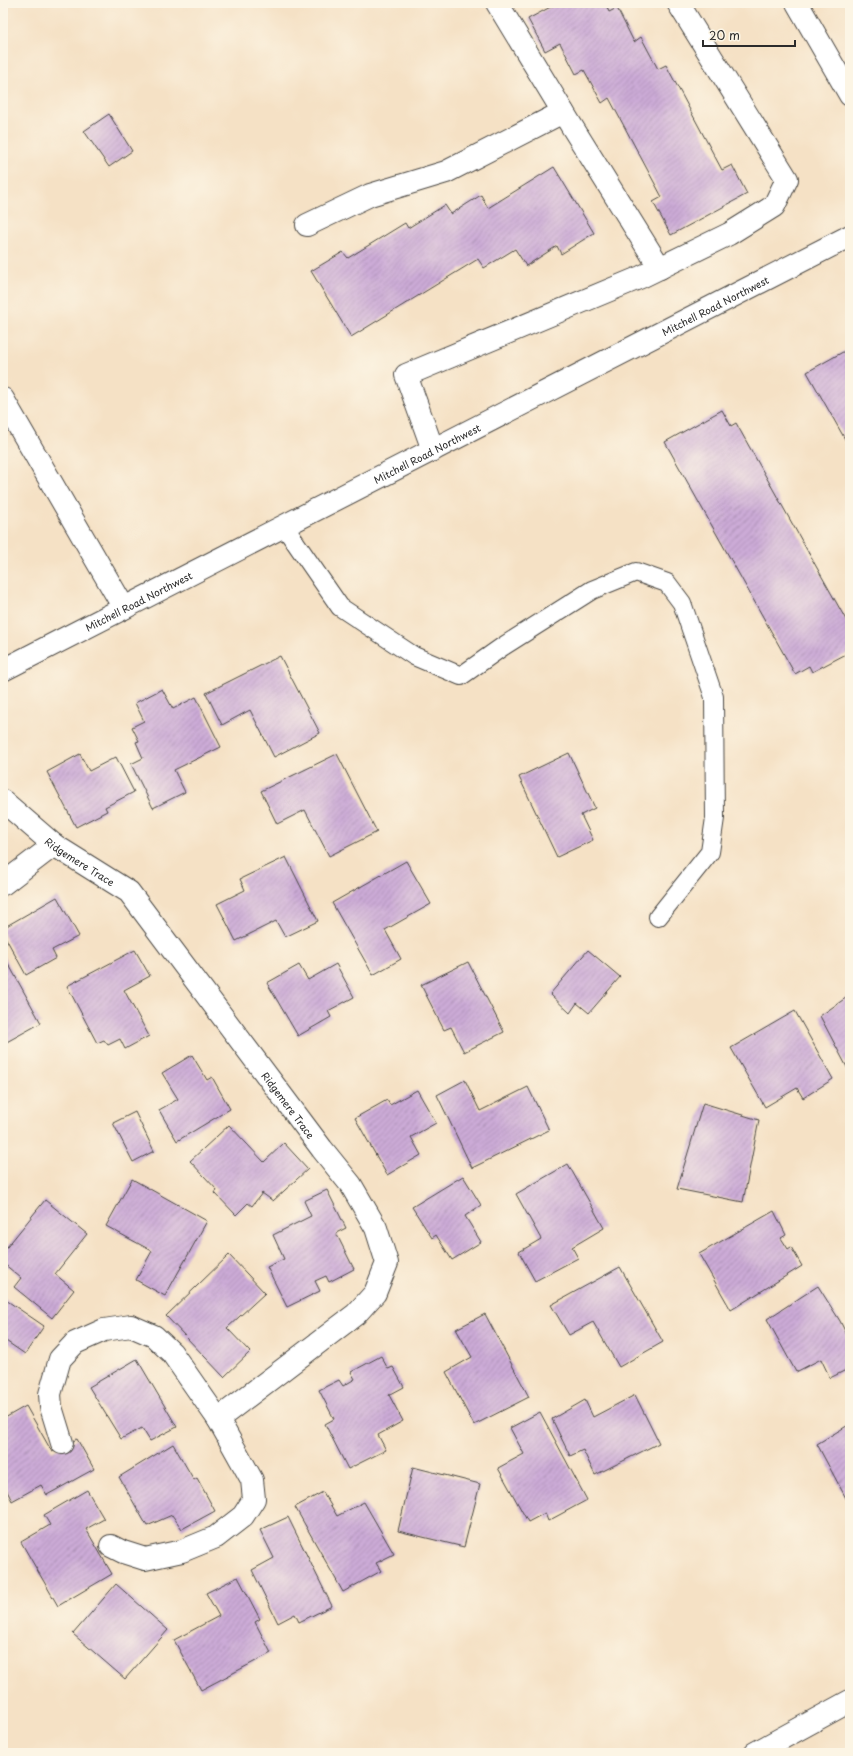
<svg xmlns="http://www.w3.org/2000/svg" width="853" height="1756" viewBox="0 0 853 1756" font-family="'Playpen Sans',sans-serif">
<defs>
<pattern id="building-hatch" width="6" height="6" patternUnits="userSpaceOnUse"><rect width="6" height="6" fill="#ccabd7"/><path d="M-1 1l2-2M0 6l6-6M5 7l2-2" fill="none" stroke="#a68baf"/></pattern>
</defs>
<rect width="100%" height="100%" fill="#fcf5e5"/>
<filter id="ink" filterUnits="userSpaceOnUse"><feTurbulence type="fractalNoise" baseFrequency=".025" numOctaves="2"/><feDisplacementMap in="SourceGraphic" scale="8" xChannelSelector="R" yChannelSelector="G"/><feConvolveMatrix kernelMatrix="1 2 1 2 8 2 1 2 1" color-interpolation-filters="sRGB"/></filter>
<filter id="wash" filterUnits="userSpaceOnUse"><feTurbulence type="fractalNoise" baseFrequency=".012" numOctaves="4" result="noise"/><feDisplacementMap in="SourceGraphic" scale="16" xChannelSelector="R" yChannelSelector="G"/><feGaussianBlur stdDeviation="0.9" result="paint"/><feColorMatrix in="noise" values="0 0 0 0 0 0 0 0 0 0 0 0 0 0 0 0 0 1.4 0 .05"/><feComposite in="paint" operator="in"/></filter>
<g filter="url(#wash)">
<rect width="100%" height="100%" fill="#f5e1c5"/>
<g id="blocks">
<path fill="url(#building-hatch)" d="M558,3H605L609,12L617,8L634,42L641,37L658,69L666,65L722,170L732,165L747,194L671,235L653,202L662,197L609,98L602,103L584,70L576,74L560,43L545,51L528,19Z
M109,114L132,151L109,167L84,131Z
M554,167L594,233L561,254L557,246L526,266L515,249L484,268L478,259L351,337L311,271L343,252L348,258L405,223L408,228L445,205L451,214L481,195L488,208Z
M850,348V448L807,372Z
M722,410L731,426L736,423L850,627V634L848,636L850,640V652L812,672L809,666L795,674L665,442Z
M280,656L320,733L274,757L250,710L222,725L206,693Z
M162,689L173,709L196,697L221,747L174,770L185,792L153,808L131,764L143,758L136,742L139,741L132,727L144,721L135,703Z
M569,753L595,808L581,815L593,840L557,857L519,777Z
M80,754L89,771L116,757L134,792L105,807L107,811L76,827L47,772Z
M337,754L377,832L329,856L305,810L277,824L261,791Z
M286,857L318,921L285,937L276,921L236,941L217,904L245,890L240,879Z
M406,861L431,904L385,930L401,959L373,975L332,903Z
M57,897L79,936L52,950L56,958L26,975L3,933V928Z
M135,950L150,976L124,990L149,1036L125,1049L120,1039L108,1045L104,1040L97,1043L67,986Z
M588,950L620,977L589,1013L577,1003L570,1013L550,994Z
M3,954L41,1023L3,1044Z
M468,962L504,1032L464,1052L451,1027L444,1030L421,985Z
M336,964L354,997L328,1011L331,1017L298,1036L267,983L299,965L308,980Z
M850,995V1073L820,1016Z
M795,1011L833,1079L803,1098L797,1088L765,1107L731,1048Z
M192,1055L207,1080L212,1077L230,1109L177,1141L159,1110L178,1099L162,1073Z
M465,1080L480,1111L528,1087L549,1130L472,1168L437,1095Z
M417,1090L436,1123L411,1137L421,1155L387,1175L355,1118L387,1100L390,1105Z
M703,1103L759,1120L743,1202L677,1189Z
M135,1112L154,1151L133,1162L113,1123Z
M229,1125L264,1162L284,1143L308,1169L273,1201L262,1193L252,1206L248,1203L236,1215L215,1193L217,1190L190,1161Z
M568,1164L604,1228L572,1247L578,1258L535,1281L519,1252L541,1239L516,1194Z
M463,1176L481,1205L465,1216L481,1242L452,1260L436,1235L432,1238L412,1207Z
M132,1179L207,1221L165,1296L136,1280L152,1251L106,1226Z
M327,1190L346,1228L336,1233L354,1269L329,1282L326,1276L315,1281L320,1291L287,1307L267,1267L284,1259L273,1235L311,1216L304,1201Z
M45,1200L87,1234L55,1274L74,1290L52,1318L14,1287L21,1278L3,1263V1252Z
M774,1211L786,1235L781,1238L788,1249L791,1247L802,1266L731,1310L699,1254Z
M229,1255L265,1293L227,1328L250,1352L224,1377L166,1316Z
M620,1267L663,1342L619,1367L593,1322L569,1335L551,1305Z
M818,1286L840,1321L850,1341V1368L830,1378L821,1359L796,1372L767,1319Z
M3,1298L44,1326L25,1354L3,1339Z
M485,1314L529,1397L474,1425L446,1372L472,1357L456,1329Z
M381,1356L388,1369L393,1367L404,1387L389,1395L403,1421L378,1435L386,1450L348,1469L325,1424L334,1419L319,1390L339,1380L343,1386L355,1379L351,1372Z
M137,1359L177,1427L150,1441L142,1428L121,1439L89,1387Z
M635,1395L659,1443L595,1475L583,1450L570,1456L552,1419L585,1400L593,1417Z
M26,1406L52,1452L77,1439L94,1469L47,1495L41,1485L12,1501L3,1483V1419Z
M540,1412L587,1500L548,1521L545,1513L528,1522L498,1468L524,1454L510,1428Z
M850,1424V1500L848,1502L817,1444Z
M173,1444L194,1480L197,1478L215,1511L182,1529L172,1515L147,1526L119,1477Z
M413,1467L480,1484L464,1547L398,1531Z
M87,1490L104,1519L86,1529L112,1574L58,1606L21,1542L50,1525L44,1515Z
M323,1492L337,1516L364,1502L394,1554L376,1563L381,1571L343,1592L295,1507Z
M288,1517L332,1606L299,1622L295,1614L278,1623L252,1570L274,1558L260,1530Z
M238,1577L260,1619L255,1622L271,1653L201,1690L174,1640L219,1616L206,1593Z
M116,1584L168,1630L125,1679L73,1634Z"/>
</g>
</g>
<g filter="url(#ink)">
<use href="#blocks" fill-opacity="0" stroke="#494642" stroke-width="1"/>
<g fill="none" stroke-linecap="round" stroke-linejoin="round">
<defs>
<path id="service" d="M284,526L340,607L414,656L461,676L502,647L592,590L636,572L667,583L682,603L714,697L715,818L710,852L658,917"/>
<g id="minor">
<path d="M497,3L571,125L660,268"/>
<path d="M307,225L370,195L446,172L563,112"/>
<path d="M3,399L124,608"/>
<path d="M433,450L406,375L641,277L729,234L774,206L787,179L678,3"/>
<path id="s1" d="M3,670L850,236"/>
<path id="s2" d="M3,801L54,845L129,892L322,1149L351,1185L376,1228L387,1263L375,1293L356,1314L218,1419L252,1480L254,1499L243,1516L216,1537L182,1551L145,1559L123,1552L111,1546"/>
<path d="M3,884L54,845"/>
<path d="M62,1443L51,1407L50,1394L60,1359L75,1343L104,1330L131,1326L154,1336L172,1353L218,1419"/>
</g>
<path id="tertiary" d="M797,3L850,95
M755,1753L850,1701"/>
</defs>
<use href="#service" stroke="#494642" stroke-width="20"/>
<use href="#minor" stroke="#494642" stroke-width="24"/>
<use href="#tertiary" stroke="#494642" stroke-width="24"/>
<use href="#service" stroke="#fff" stroke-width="18"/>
<use href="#minor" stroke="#fff" stroke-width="22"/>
<use href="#tertiary" stroke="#fff" stroke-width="22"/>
</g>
</g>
<g text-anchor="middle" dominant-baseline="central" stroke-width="4" stroke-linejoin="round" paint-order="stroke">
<g font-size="10" fill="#2b2b2b" stroke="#fcf5e5">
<text stroke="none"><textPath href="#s1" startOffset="800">Mitchell Road Northwest</textPath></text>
<text stroke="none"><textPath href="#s1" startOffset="476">Mitchell Road Northwest</textPath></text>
<text stroke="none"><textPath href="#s1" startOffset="152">Mitchell Road Northwest</textPath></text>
<text stroke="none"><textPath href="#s2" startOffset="98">Ridgemere Trace</textPath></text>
<text stroke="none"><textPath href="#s2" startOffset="422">Ridgemere Trace</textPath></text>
</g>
</g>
<rect width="853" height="1756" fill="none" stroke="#fcf5e5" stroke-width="16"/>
<path d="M703 40v6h92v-6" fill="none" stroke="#2b2b2b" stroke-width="2"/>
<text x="709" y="40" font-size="12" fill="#2b2b2b" stroke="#fcf5e5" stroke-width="3" paint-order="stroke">20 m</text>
</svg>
